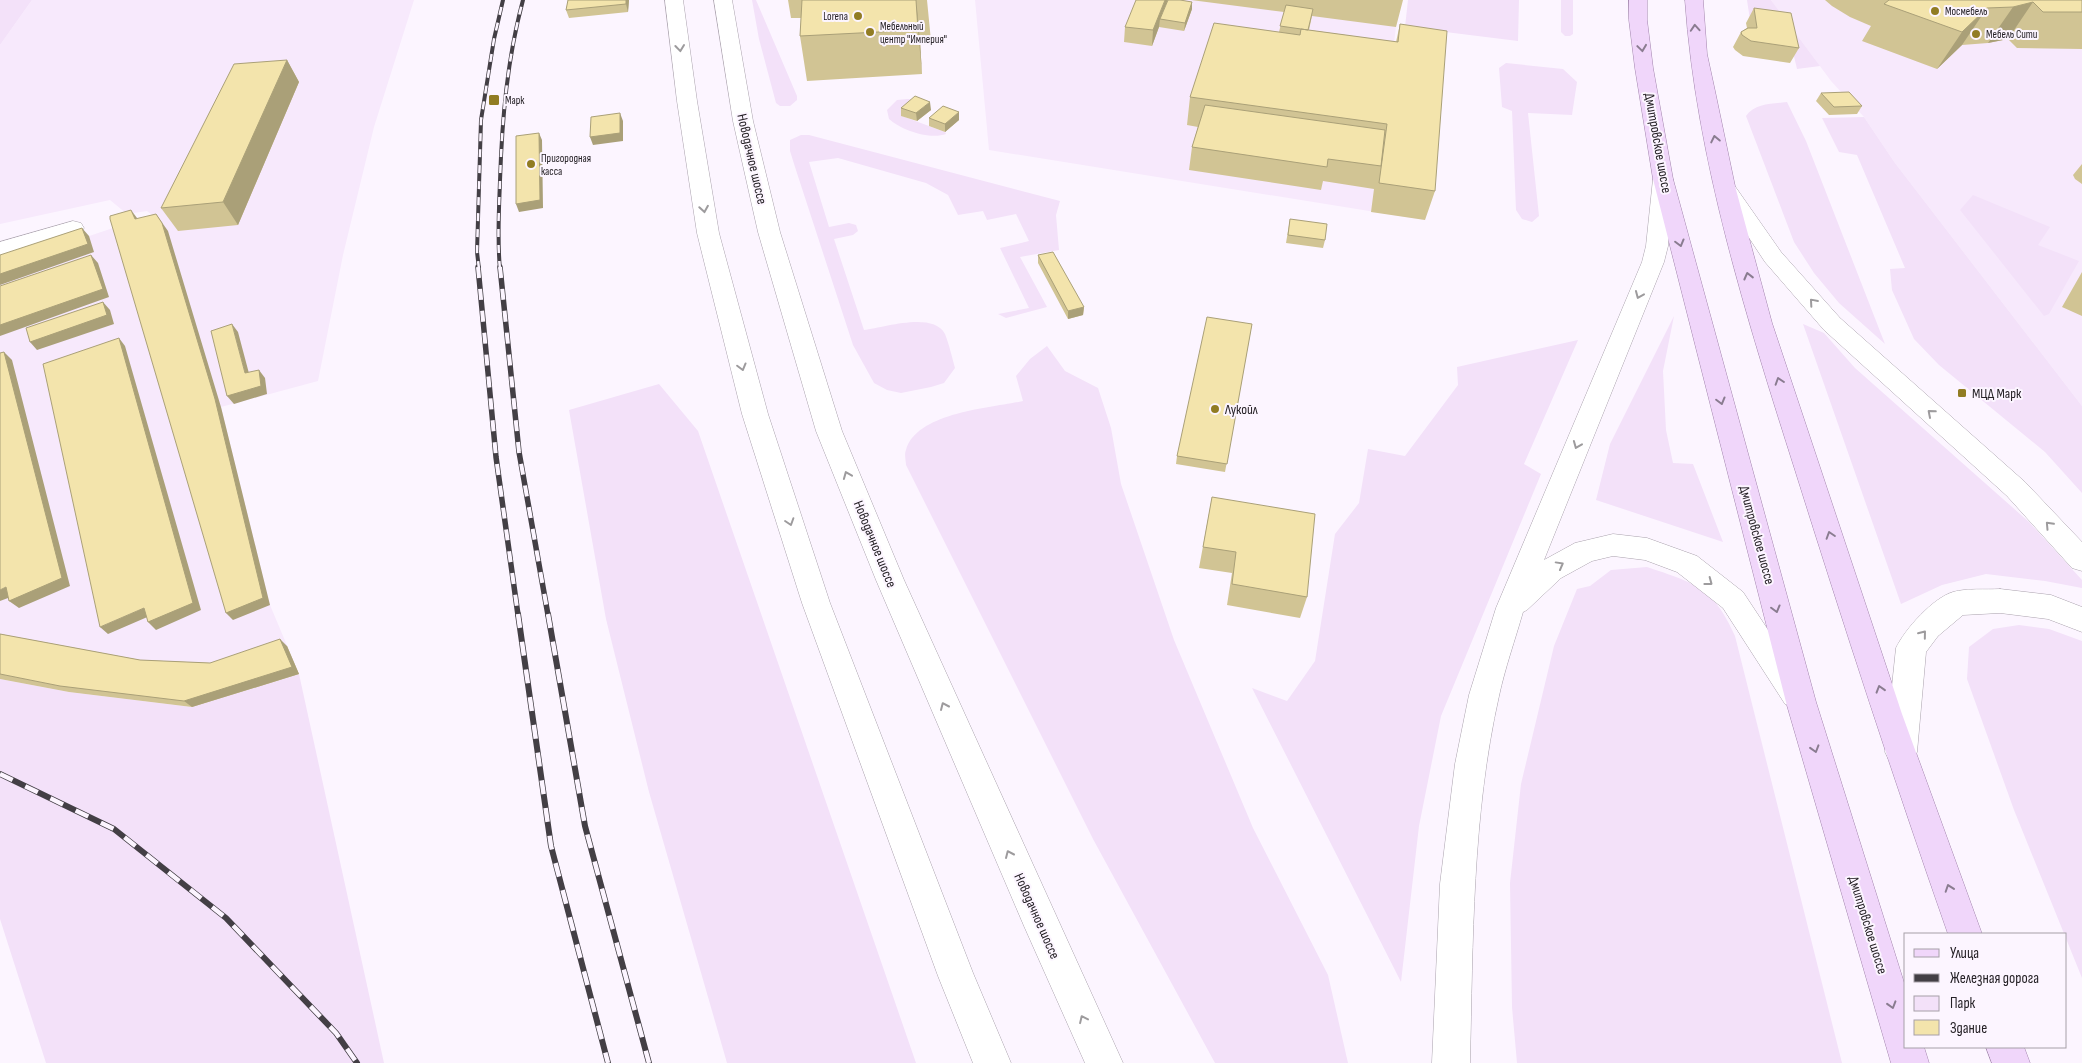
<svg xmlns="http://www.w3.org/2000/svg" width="2082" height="1063" viewBox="0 0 2082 1063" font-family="'Sofia Sans Condensed',sans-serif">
<rect width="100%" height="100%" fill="#fcf5ff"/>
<path fill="#f7e9fc" d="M32,0H414L374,127L343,255L318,381L221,407L270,605L299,674L192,707L69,692L0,679V266L116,227L137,218L141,227L161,222L147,211L127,214L110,200L0,224V45Z
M975,0H1399L1393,52L1439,58L1425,220L989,150Z
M1771,0H2082V406L1895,163L1864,117L1831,81Z"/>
<path fill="#f3e1f9" d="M0,0H32L0,45Z
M752,0H756L797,96V100L790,106H780L776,103L759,39Z
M1408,0H1519L1518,41L1405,27Z
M1561,0H1573V34L1570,36H1565L1561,32Z
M1747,0H1771L1820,66L1797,69L1788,31L1750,20Z
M1506,63L1563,69L1577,82L1572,115L1528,113L1539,216L1532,222L1522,219L1516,210L1512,111L1502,107L1499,68Z
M907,99H918L902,116L945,132L946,134C930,140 901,130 889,119L887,110L897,100Z
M1787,102L1806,141L1885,344L1839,303L1814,273L1794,242L1746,116C1755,103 1772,104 1787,102Z
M1864,117L1895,163L2082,406V493L2045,452L1939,365L1914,339L1892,290L1890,269L1905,268L1857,155L1839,152L1822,118Z
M801,135H809L1060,201L1056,215L1059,250L1020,257L1047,307L1006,318L998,314L1029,308L1000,248L1029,241L1016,214L987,220L983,211L958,215L948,195L926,183L838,158L809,162L829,227L849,223L856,225L858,231L853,235L834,239L864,330C883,328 933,311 945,334C949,344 952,357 955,368L944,383L931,387L901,393L887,390L874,383L853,345L795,167L790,151V140Z
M1973,195L2050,227L2038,245L2079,261L2049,314L2044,316L1960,210Z
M1674,316L1663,371L1666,430L1673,463L1693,464L1723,542L1596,500L1610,444Z
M1803,324L1824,333L1855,368L2029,522L2082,580V588L2045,581L1986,574L1942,585L1901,604Z
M1578,340L1524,464L1541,474L1441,716L1419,826L1401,982L1252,688L1287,701L1315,661L1335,534L1359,503L1368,449L1405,456L1458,385L1457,367Z
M1047,346L1065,371L1098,388L1111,428L1121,484L1174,640L1253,828L1328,975L1348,1063H1215L1093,839L906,465C906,461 904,454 906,450C917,412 991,408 1023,401L1016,376L1030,359Z
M659,384L698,431L916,1063H727L649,792L606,619L569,410Z
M1647,567C1695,583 1714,588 1735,636L1842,1063H1517L1512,1007L1510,883L1521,784L1554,646L1577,589L1590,586L1611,570Z
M2019,625L2049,629L2082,641V978L2014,810L1967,679L1969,647L1993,629Z
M299,674L384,1063H46L0,919V679L69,692L192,707Z"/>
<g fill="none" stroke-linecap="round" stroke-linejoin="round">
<defs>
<path id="minor" d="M73,221L81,223L84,228L81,233L0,256V242Z"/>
<path id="secondary" d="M665,0H683L697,101L719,233L768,414L830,603L973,973L1011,1063H973L938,976L802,603L742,414L697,233L677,101Z
M714,0H732L753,121L780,232L842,431L904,580L1123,1063H1085L1024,926L876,580L816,431L758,232L733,121Z
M1663,173L1670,175L1673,179L1668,246L1664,262L1544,560L1575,543L1613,534L1647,538L1697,556L1743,592L1811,695L1807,704L1796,708L1785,704L1723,608L1677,572L1645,560L1613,556L1592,561L1561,578L1527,610L1523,612C1515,640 1505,668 1499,696C1472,816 1473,940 1470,1063H1432L1440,884L1455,764L1469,695L1496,608L1642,262L1646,246L1653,179L1656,175Z
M1725,180L1732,182L1781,252L1840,318L2025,482L2082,542V571L2072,568L2007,496L1824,330L1765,262L1715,186L1718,182Z
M2000,589L2051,595L2082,607V632L2048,619L2000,613L1963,615L1938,636L1926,652L1917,752L1912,762L1901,766L1890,762L1885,752L1896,648C1905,629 1933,598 1953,592C1967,588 1985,590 2000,589Z"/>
<path id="primary" d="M1629,0H1647V20L1653,68L1673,179L1816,702L1906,989V1047H1924L1929,1063H1891L1786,702L1653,179L1635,68L1629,20Z
M1685,0H1703L1707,54L1715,91L1735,186L1772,323L1902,714L1982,934H1948C1894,780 1844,626 1795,470C1747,319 1696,159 1685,0Z
M1986,1047H2024L2030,1063H1992Z"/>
</defs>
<use href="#minor" stroke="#aaa2ad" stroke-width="1"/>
<use href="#secondary" stroke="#aaa2ad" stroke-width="1"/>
<use href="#primary" stroke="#a284ad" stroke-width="1"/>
<use href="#minor" fill="#fff" fill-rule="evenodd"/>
<use href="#secondary" fill="#fff" fill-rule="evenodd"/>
<use href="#primary" fill="#f0d6fa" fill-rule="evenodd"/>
<defs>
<path id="rail-far2" d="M479,269L477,252L481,120L494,39L503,0
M500,269C497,239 499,210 500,181C502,119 507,60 523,0"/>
<path id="rail-far1" d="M478,267L496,457L518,615
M500,267L519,452L548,615"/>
<path id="rail" d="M518,614L551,846L608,1063
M548,614L585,826L649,1063
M0,774L114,829L226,918L336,1033L357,1063"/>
</defs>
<use href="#rail-far2" stroke="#433f45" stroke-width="4"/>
<use href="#rail-far1" stroke="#433f45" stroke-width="5.5"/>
<use href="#rail" stroke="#433f45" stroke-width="6"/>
<use href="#rail-far2" stroke="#fcf5ff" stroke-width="2.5" stroke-dasharray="8" stroke-linecap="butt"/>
<use href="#rail-far1" stroke="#fcf5ff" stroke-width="4" stroke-dasharray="11" stroke-linecap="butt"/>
<use href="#rail" stroke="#fcf5ff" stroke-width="4.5" stroke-dasharray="14" stroke-linecap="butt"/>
</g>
<path fill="#d1c494" d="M568,0H629L628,12L569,18L566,10Z
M788,0H927L931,41H920L922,74L807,81L800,36L801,18H791Z
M1191,0H1403L1396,27L1312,16L1309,30L1396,42L1400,24L1435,191L1425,220L1371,212L1374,189L1323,181L1321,190L1189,170L1192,147L1198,127L1187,125L1190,97L1279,32L1284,12Z
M1825,0H2082V49L2017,48L2008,39L1988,43L1962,45L1937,69L1862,41L1871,26L1850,17L1832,6Z
M1192,2V9L1184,31L1159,27L1152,46L1124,42L1125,27Z
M1754,8L1799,48L1790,63L1743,56L1735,50L1733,47L1741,32L1747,28L1746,23Z
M287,60L299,82L238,225L178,231L161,208Z
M1821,93L1862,106L1857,114L1829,115L1816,101Z
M901,108L931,110L917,121L901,116Z
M929,118L959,120L945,132L929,126Z
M2082,164V184L2075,179L2073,175Z
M1290,219L1325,240L1323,248L1286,243Z
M1038,255L1084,307L1083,315L1068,319L1038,263Z
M2082,272V316L2062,307Z
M1252,324L1225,472L1176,464L1177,456Z
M1212,497L1307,597L1300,618L1227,605L1232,573L1199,568Z
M0,634L140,660L210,663L287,646L299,674L192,707L69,692L0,679Z"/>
<path fill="#aaa078" d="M626,0H629L628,12L626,4Z
M916,0L920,41L922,74L918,30Z
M1165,0H1168L1160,19L1159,27L1152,46L1153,30Z
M1192,2V9L1184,31L1185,23Z
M2033,2L2008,39L1988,43L2013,7Z
M1987,8L1962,45L1937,69L1962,32Z
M287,60L299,82L238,225L223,202Z
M930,102L931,110L917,121L916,113Z
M959,112V120L945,132V124Z
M620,113L623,121V141L593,145L590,137Z
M539,133L542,140L543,208L519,212L516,204Z
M131,210L137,218L141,227L135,219Z
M156,214L168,231L221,407L270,605L233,620L226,613Z
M82,228L89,236L94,252L0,285V274Z
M91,255L98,263L109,297L0,336V325Z
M103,302L110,310L114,324L37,350L30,342Z
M1084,307L1083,315L1068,319V311Z
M232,324L238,332L251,381L245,373Z
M119,338L125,346L201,610L156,630L148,622Z
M4,352L12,360L70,586L19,608L9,601Z
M259,370L265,378L267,394L234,404L227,396Z
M6,587L16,595L0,601V590Z
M144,608L152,615L108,634L100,627Z
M280,639L287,646L299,674L192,707L184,701Z"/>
<path fill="#f3e4ac" stroke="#aaa078" d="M568,0H626V4L566,10Z
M802,0H916L918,30L800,36Z
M1136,0H1165L1153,30L1125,27Z
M1168,0H1180L1192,2L1185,23L1160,19Z
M1889,0H2082V12H2043L2033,2L2013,7L1987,8L1962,32L1884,4Z
M1286,5L1313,9L1308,30L1280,26Z
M1754,8L1791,13L1799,48L1751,41L1742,35L1741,32L1748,28H1757Z
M1214,23L1300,35L1301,29L1398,42L1400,24L1447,31L1435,191L1379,183L1387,124L1190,97Z
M287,60L223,202L161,208L234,64Z
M1849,92L1862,106L1834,107L1821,93Z
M915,96L930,102L916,113L901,108Z
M1205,105L1385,130L1381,166L1328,159L1327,167L1192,147Z
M943,106L959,112L945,124L929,118Z
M620,113V133L590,137L591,117Z
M539,133L540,200L516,204V136Z
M131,210L135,219L156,214L162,223L215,399L263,598L226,613L110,219V216Z
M1290,219L1327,224L1325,240L1288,235Z
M82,228L88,244L0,274V255Z
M1053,252L1084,307L1068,311L1038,255Z
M91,255L103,289L0,325V286Z
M103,302L107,315L30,342L26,328Z
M1207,317L1252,324L1227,464L1177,456Z
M232,324L245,373L259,370L261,386L227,396L211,331Z
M119,338L193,603L148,622L144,608L100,627L43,364Z
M4,352L62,578L9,601L6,587L0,590V353Z
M1212,497L1315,514L1307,597L1232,584L1236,552L1203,547Z
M0,634L140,660L210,663L280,639L292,667L184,701L60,686L0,674Z"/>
<defs><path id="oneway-chevron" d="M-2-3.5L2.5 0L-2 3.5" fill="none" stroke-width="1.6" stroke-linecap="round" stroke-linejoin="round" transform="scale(1.25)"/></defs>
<g stroke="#8a7c90">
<use href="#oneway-chevron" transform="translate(1695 28) rotate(-94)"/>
<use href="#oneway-chevron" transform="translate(1642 48) rotate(82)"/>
<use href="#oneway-chevron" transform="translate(1715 139) rotate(-102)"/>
<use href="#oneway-chevron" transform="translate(1680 243) rotate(75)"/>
<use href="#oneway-chevron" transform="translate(1748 276) rotate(-104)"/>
<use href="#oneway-chevron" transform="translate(1779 381) rotate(-108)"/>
<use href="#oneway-chevron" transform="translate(1721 401) rotate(75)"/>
<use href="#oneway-chevron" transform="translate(1830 535) rotate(-108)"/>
<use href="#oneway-chevron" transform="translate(1776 609) rotate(75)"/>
<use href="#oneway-chevron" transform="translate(1880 689) rotate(-107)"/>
<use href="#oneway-chevron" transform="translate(1815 749) rotate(73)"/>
<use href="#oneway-chevron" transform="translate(1949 888) rotate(-109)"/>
<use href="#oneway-chevron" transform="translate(1892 1005) rotate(73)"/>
</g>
<g stroke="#9d9b9d">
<use href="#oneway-chevron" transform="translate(680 48) rotate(83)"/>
<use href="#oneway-chevron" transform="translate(704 209) rotate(81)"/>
<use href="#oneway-chevron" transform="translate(1639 295) rotate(113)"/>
<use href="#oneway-chevron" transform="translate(1813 302) rotate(-131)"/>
<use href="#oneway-chevron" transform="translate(742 367) rotate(75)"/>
<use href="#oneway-chevron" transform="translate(1931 413) rotate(-139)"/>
<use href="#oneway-chevron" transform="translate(1577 445) rotate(112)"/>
<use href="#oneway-chevron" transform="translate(847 475) rotate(-112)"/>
<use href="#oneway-chevron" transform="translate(790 522) rotate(72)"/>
<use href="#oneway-chevron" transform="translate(2049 525) rotate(-133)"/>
<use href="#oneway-chevron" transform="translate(1560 565) rotate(-29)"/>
<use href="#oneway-chevron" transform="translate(1709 582) rotate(37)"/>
<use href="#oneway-chevron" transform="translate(1923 634) rotate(-51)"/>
<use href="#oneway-chevron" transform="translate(944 706) rotate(-114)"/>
<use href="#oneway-chevron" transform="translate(1009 854) rotate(-114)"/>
<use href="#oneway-chevron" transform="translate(1083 1019) rotate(-115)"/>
</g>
<g fill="#917c23" stroke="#fcf5ff" stroke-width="2">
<circle cx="1935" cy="11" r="5"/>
<circle cx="858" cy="16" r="5"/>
<circle cx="870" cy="32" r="5"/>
<circle cx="1976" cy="34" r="5"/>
<rect x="488" y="94" width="12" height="12" rx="2.5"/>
<circle cx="531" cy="164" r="5"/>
<rect x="1957" y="388" width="10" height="10" rx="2.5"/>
<circle cx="1215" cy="409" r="5"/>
</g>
<g text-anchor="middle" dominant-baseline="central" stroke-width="4" stroke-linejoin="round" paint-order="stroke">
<g font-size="11" fill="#252126" stroke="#fcf5ff" text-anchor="start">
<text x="1945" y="11">Мосмебель</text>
<text x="848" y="16" text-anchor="end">Lorena</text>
<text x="880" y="26">Мебельный<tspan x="880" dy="13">центр "Империя"</tspan></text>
<text x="1986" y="34">Мебель Сити</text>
<text x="505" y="100">Марк</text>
<text x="541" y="158">Пригородная<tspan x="541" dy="13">касса</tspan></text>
</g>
<g font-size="14" fill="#252126" stroke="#fcf5ff">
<text transform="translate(1658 143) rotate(80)">Дмитровское шоссе</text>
<text transform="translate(752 159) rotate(77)">Новодачное шоссе</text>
<text transform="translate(1757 535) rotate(75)">Дмитровское шоссе</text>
<text transform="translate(875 544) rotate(68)">Новодачное шоссе</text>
<text transform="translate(1037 916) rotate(66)">Новодачное шоссе</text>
<text transform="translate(1868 925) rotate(73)">Дмитровское шоссе</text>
</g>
<g font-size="14" fill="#252126" stroke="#fcf5ff" text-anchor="start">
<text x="1972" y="393">МЦД Марк</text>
<text x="1225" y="409">Лукойл</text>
</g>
</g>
<rect x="1904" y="933" width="162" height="115" fill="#fcf5ff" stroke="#a6a0a8"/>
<rect x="1914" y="949" width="25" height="8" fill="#f0d6fa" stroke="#a6a0a8"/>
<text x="1950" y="958" font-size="15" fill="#252126">Улица</text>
<rect x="1914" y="974" width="25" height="8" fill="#433f45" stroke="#a6a0a8"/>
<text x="1950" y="983" font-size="15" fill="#252126">Железная дорога</text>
<rect x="1914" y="996" width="25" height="15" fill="#f3e1f9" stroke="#a6a0a8"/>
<text x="1950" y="1008" font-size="15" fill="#252126">Парк</text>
<rect x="1914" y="1020" width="25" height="15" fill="#f3e4ac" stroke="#a6a0a8"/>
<text x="1950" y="1033" font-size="15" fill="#252126">Здание</text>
</svg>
